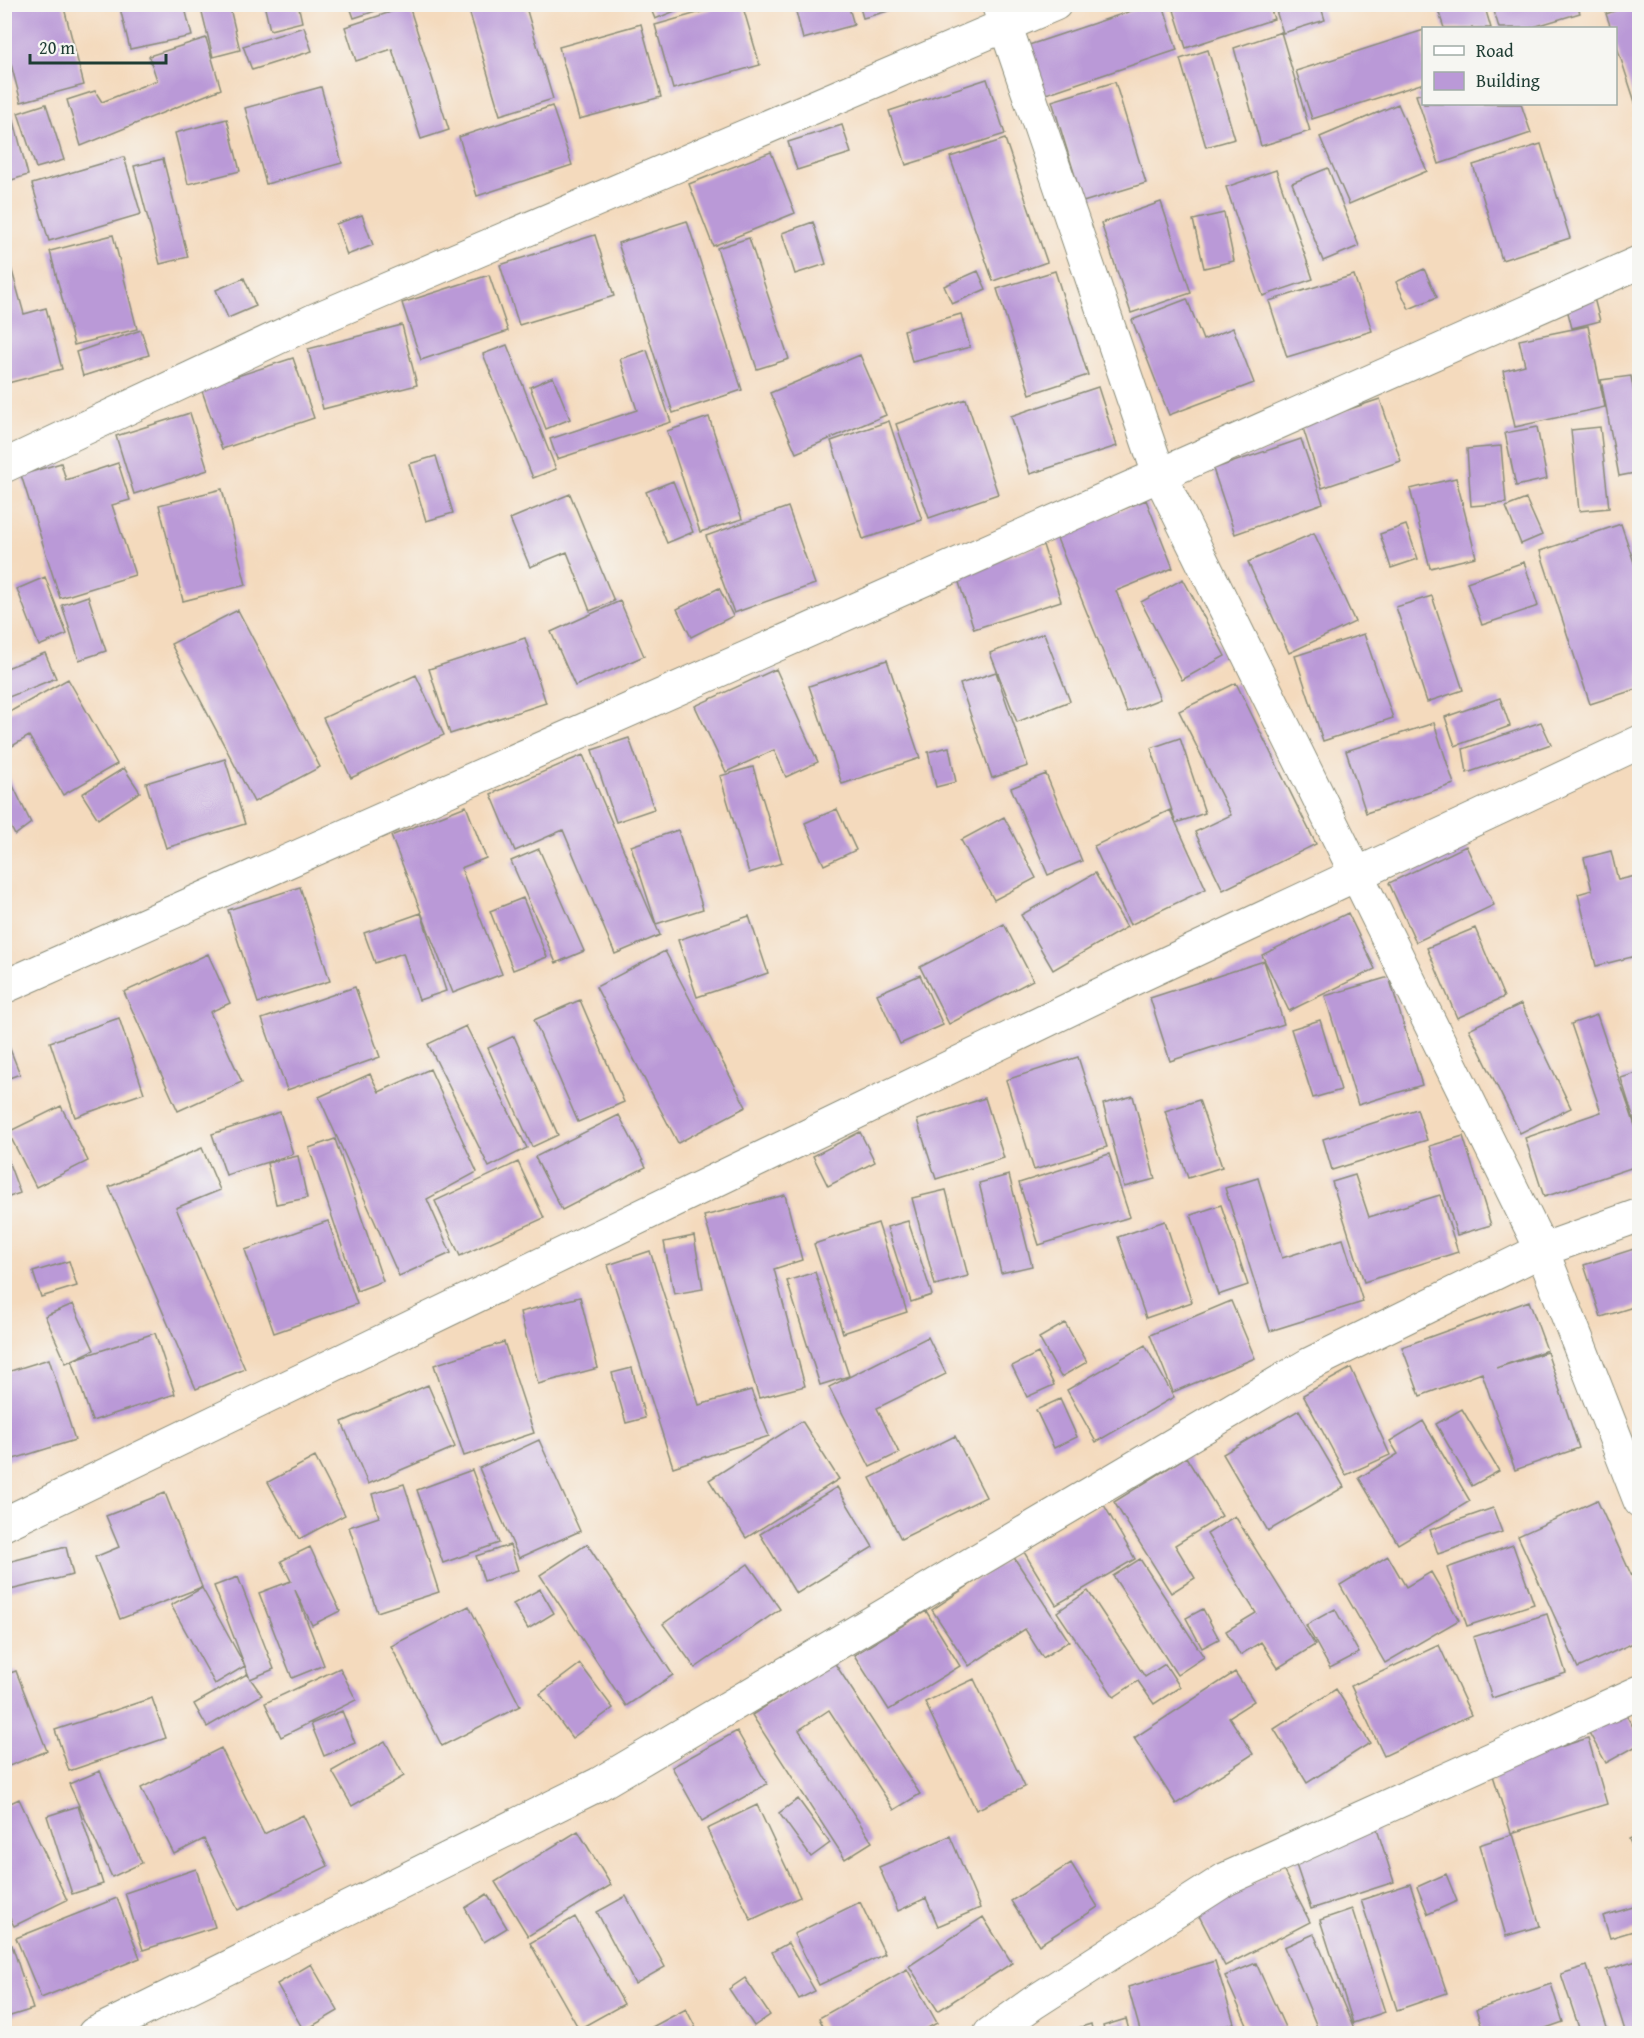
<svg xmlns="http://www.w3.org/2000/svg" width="1644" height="2038" viewBox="0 0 1644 2038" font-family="'Gentium Book Plus',serif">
<rect width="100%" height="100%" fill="#f6f6f2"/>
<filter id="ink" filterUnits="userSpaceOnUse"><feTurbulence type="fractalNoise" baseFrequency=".0167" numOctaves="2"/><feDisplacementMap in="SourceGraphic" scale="12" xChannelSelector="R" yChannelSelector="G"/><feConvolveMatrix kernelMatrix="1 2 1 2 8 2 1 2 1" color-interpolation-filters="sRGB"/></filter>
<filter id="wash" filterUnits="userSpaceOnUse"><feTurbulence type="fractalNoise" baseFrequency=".008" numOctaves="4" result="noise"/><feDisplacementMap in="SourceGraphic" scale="24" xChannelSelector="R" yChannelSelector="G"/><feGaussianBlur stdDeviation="1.35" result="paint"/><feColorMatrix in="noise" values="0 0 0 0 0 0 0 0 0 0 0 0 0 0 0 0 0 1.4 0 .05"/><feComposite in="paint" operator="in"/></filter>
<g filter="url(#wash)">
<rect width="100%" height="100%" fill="#f4dabd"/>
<g id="blocks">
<path fill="#ba99d7" d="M4,4H63L84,85L21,102L4,38Z
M119,4H184L192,36L130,49Z
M200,4H229L240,50L213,57Z
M264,4H298L302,22L270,30Z
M349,4H393L394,5L354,18Z
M467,4H525L553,99L500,115Z
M649,4H684L685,7L655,19Z
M729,4H742L760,65L673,89L655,25Z
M794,4H848L854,25L803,39Z
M859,4H910V5L863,18Z
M1152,4H1163L1177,50L1040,96L1023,47Z
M1172,4H1269L1274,19L1186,48Z
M1274,4H1320L1325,20L1283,33Z
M1436,4H1484L1491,28H1444Z
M1492,4H1577L1580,13L1530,28H1499Z
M1633,4H1640V104L1636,105L1616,44V28H1611L1606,14Z
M409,6L449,130L421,139L392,49L356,61L345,27Z
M641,24L661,97L579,119L559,47Z
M304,27L312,51L252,70L243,46Z
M1424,30V83L1312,119L1296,71Z
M1281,32L1310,131L1261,146L1234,48Z
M206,38L221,89L81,146L67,100L95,91L102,102L157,80L149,56Z
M1208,50L1235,139L1206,147L1180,59Z
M987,79L1005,134L906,165L889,111Z
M1115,82L1146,183L1083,202L1052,101Z
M321,87L342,163L266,184L245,108Z
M1424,93V104H1521L1531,133L1439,164L1416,95Z
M8,98L28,175L5,182V99Z
M46,104L64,160L36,168L18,113Z
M1398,104L1427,171L1349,204L1320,137Z
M552,106L572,165L477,196L459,137Z
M227,119L240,171L188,184L175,133Z
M842,125L851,153L797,170L788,142Z
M1005,139L1047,262L993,281L950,157Z
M1541,144L1570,238L1502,260L1473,165Z
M771,152L795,213L713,246L689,184Z
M124,157L141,214L49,241L32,184Z
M163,159L188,257L160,264L134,166Z
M1328,168L1359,246L1323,261L1292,183Z
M1276,170L1313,279L1263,296L1226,187Z
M1161,202L1191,293L1131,313L1101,223Z
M1224,213L1234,261L1204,268L1193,220Z
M362,215L373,245L347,255L336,224Z
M687,221L742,390L673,413L618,243Z
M813,222L826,264L795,274L782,233Z
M113,235L137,329L74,345L50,251Z
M595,235L614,296L519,325L500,265Z
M749,238L789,359L757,369L717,248Z
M4,242L24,314L46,308L62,369L4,384Z
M1424,269L1437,297L1409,309L1396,282Z
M978,271L986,289L952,304L944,286Z
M1055,271L1088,375L1030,394L997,289Z
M489,275L508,331L421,360L402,303Z
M1354,275L1372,331L1287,357L1269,301Z
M244,278L256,306L228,318L216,290Z
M1594,298L1600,321L1572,328L1566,305Z
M1187,299L1203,340L1233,328L1254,383L1169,415L1132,320Z
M961,314L970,347L912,362L904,330Z
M402,325L417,385L323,409L308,349Z
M1588,326L1605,407L1515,427L1503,371L1525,365L1519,340Z
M141,330L149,355L83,376L76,352Z
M507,345L556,469L533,478L483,354Z
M647,350L671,422L557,459L550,439L637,410L620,359Z
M860,355L886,415L796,453L770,393Z
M293,358L314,418L222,449L201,388Z
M1631,376L1640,426V472L1619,476L1601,380Z
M553,377L570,419L546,429L530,387Z
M1098,387L1117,446L1030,474L1011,416Z
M966,399L998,494L929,518L896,424Z
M1380,399L1401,461L1322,488L1302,425Z
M190,413L208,470L134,494L116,436Z
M709,417L742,519L700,532L667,431Z
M889,421L922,520L863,539L831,441Z
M1537,427L1547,479L1516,486L1505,433Z
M1600,427L1609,508L1579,511L1571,430Z
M1301,439L1323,503L1235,534L1213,469Z
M1501,446L1506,503L1471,506L1467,449Z
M436,456L453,513L426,521L409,464Z
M61,463L66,480L118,463L130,500L112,505L135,575L60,598L21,475Z
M1456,478L1476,557L1430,568L1410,489Z
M673,481L693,532L667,543L646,492Z
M222,489L246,585L183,601L159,505Z
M570,494L614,601L590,611L567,552L530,567L510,519Z
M1526,499L1542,535L1521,544L1506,507Z
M1146,500L1173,568L1116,591L1160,699L1127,712L1056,536Z
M788,507L815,584L734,613L706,536Z
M1621,524L1640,580V688L1590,704L1540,551Z
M1406,525L1418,559L1391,568L1380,534Z
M1314,533L1355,622L1289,653L1248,562Z
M1043,545L1061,601L974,629L956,573Z
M1524,562L1538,606L1482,625L1467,582Z
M45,577L67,634L39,646L17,589Z
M1183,579L1225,656L1182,680L1141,602Z
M719,588L733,616L691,637L677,609Z
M88,596L106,651L79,660L62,605Z
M1432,596L1463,690L1427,702L1396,607Z
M620,601L644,656L575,686L551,632Z
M238,610L320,767L254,802L171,644Z
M1044,633L1070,701L1017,722L990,653Z
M1364,634L1393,718L1323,741L1295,656Z
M525,638L546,703L450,734L429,669Z
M45,653L56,678L4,699V669Z
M887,660L920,758L842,784L809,686Z
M776,669L818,762L786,777L774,750L726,772L695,706Z
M996,672L1028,766L992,778L960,684Z
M416,675L444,735L351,778L323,718Z
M68,679L117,764L63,795L29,736L4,751V715Z
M1236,683L1316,844L1223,890L1195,832L1231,815L1179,711Z
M1500,698L1510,726L1455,746L1445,717Z
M1541,722L1551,744L1467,773L1463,749Z
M1434,723L1454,784L1366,813L1346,751Z
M629,738L654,809L616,822L592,750Z
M1180,738L1205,813L1176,823L1151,748Z
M949,747L956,782L936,787L928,752Z
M583,755L660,935L615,954L563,830L515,851L491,794Z
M225,759L245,824L166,848L146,783Z
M753,767L782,863L749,873L720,776Z
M124,768L140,792L98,819L82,794Z
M5,769L31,823L15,835L5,816Z
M1046,774L1082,861L1048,875L1011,788Z
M466,806L486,858L461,868L502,974L453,993L391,836Z
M837,809L856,850L824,865L805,823Z
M1170,810L1206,889L1130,925L1094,846Z
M1004,817L1036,878L994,900L961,840Z
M678,830L703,909L656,924L631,846Z
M1466,846L1494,905L1416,942L1389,883Z
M539,849L584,951L556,963L511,861Z
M1611,851L1618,880L1640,875V955L1596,966L1578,894L1592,890L1584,858Z
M1095,873L1127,927L1053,970L1021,915Z
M300,887L330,981L258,1003L228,910Z
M523,898L547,957L513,970L490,911Z
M421,913L446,991L419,1000L403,953L375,963L364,933Z
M1348,913L1375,969L1289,1011L1262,955Z
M749,916L768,973L697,997L678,940Z
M1004,924L1033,980L949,1024L920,967Z
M1475,928L1504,997L1457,1018L1427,948Z
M665,951L746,1107L678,1143L596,987Z
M208,954L230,1003L210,1012L242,1082L178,1111L124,992Z
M1264,961L1284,1024L1170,1061L1150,998Z
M920,975L943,1025L900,1044L877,994Z
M1389,977L1422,1085L1358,1105L1325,996Z
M355,987L380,1057L287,1090L262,1019Z
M580,1000L624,1102L578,1122L534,1020Z
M1521,1004L1571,1108L1520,1133L1469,1029Z
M1597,1015L1640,1140V1165L1544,1197L1525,1138L1601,1112L1571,1024Z
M119,1018L144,1093L75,1117L50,1042Z
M1320,1020L1341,1090L1313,1098L1291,1029Z
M466,1026L527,1148L489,1167L428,1044Z
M4,1034L20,1074L4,1080Z
M514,1036L558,1135L532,1147L488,1048Z
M1078,1057L1107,1147L1034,1170L1006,1080Z
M430,1069L477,1172L427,1199L451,1253L399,1276L319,1097L370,1074L379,1092Z
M1640,1072V1136H1639L1621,1078Z
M1133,1096L1155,1179L1124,1187L1103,1104Z
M985,1098L1004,1158L936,1179L917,1120Z
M1199,1100L1222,1167L1188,1178L1165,1111Z
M61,1106L88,1161L36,1187L8,1132Z
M1417,1109L1427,1140L1332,1170L1323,1139Z
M280,1112L293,1154L226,1175L212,1134Z
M619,1115L646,1167L562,1210L535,1157Z
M860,1132L875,1162L828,1186L813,1156Z
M1463,1136L1491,1225L1457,1235L1430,1146Z
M335,1139L383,1281L357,1291L309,1148Z
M202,1148L220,1190L176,1208L245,1369L196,1389L109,1187Z
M4,1150L20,1193L4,1199Z
M1109,1154L1130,1217L1039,1245L1019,1183Z
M298,1156L307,1198L276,1204L267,1163Z
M518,1162L544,1218L460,1256L435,1201Z
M1009,1175L1032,1266L1001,1273L979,1183Z
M1355,1175L1369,1217L1440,1195L1458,1252L1364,1282L1332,1182Z
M1258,1178L1282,1258L1343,1239L1363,1302L1270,1331L1225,1188Z
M946,1190L968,1276L935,1285L912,1198Z
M785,1195L802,1260L774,1269L805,1386L759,1398L704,1216Z
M1221,1205L1248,1285L1218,1295L1191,1215Z
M328,1221L357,1304L274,1333L245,1250Z
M908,1221L932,1295L911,1302L887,1227Z
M1165,1221L1192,1302L1146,1318L1118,1237Z
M878,1223L907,1312L843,1333L814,1244Z
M694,1236L703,1289L674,1294L664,1242Z
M1640,1247V1305L1601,1317L1584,1265Z
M650,1251L699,1405L751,1390L769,1436L673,1467L608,1265Z
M69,1261L77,1286L41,1297L33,1272Z
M815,1272L849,1376L820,1385L787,1281Z
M580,1297L598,1368L538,1384L520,1312Z
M1231,1301L1255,1358L1173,1392L1150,1335Z
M1529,1301L1547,1350L1496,1368L1547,1352L1579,1448L1515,1470L1482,1373L1420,1396L1402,1347Z
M73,1304L94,1350L66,1363L45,1316Z
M1065,1323L1087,1362L1061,1377L1039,1338Z
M155,1333L175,1394L92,1421L72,1360Z
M928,1337L946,1374L877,1408L899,1453L870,1467L829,1387Z
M504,1342L534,1433L464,1456L434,1365Z
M1145,1345L1174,1397L1096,1442L1067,1390Z
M1038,1353L1054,1385L1027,1397L1012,1366Z
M49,1359L75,1440L4,1462V1373Z
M632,1368L645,1418L626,1423L612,1373Z
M1351,1368L1390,1455L1346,1475L1303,1395Z
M428,1385L455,1447L368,1484L342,1422Z
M1060,1399L1077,1437L1054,1448L1036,1410Z
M1462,1409L1499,1471L1472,1486L1436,1424Z
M1299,1410L1344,1487L1268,1531L1223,1454Z
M802,1421L839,1479L746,1538L709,1480Z
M1423,1421L1470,1501L1398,1544L1359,1478L1398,1454L1390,1441Z
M955,1436L986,1497L901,1539L870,1478Z
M539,1440L580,1531L519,1558L479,1468Z
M315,1457L345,1515L299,1539L268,1482Z
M1186,1457L1222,1516L1175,1545L1195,1578L1171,1593L1114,1502Z
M472,1470L499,1543L443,1563L417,1490Z
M404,1484L439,1592L377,1612L349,1527L379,1517L372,1494Z
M837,1487L873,1547L796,1594L760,1534Z
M165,1493L202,1587L120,1619L95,1557L119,1547L106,1516Z
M1597,1500L1640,1594V1640L1578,1668L1518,1536Z
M1104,1505L1135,1559L1056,1605L1024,1552Z
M1493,1508L1502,1532L1438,1554L1430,1530Z
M1235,1516L1315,1645L1278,1668L1261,1642L1240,1655L1226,1631L1256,1613L1207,1534Z
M587,1544L673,1675L626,1706L540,1575Z
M510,1545L518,1570L484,1581L476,1556Z
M1513,1545L1534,1604L1467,1626L1447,1568Z
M66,1547L73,1575L10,1590L4,1563Z
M310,1547L340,1611L312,1625L295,1590L324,1665L292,1678L259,1593L291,1581L281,1561Z
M1013,1556L1069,1641L1043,1658L1025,1629L969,1666L932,1610Z
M1388,1556L1406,1587L1431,1572L1459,1620L1385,1663L1340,1585Z
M1140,1559L1204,1657L1177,1675L1113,1576Z
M748,1564L780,1609L695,1668L663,1624Z
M238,1577L274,1669L250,1679L214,1586Z
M202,1588L245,1666L215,1684L171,1605Z
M540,1589L554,1613L528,1629L513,1604Z
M1088,1591L1145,1677L1165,1664L1180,1687L1154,1704L1138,1681L1114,1697L1057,1612Z
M469,1606L520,1706L442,1746L391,1646Z
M1203,1609L1219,1639L1202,1648L1186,1618Z
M1335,1609L1359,1653L1330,1668L1306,1625Z
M926,1611L960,1666L889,1710L854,1655Z
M1547,1614L1566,1673L1492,1698L1473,1637Z
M1439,1645L1471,1715L1384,1756L1351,1686Z
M834,1662L920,1794L894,1810L829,1710L799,1730L872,1842L845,1859L752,1715Z
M580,1664L613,1708L572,1738L540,1694Z
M340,1668L356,1700L281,1737L265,1703Z
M16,1671L47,1751L4,1768V1675Z
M1235,1672L1254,1701L1229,1717L1253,1754L1176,1804L1134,1738Z
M247,1674L262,1695L207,1727L194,1704Z
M974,1679L1025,1787L976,1810L925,1702Z
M1336,1689L1370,1743L1307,1783L1274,1729Z
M152,1698L166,1738L69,1771L55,1730Z
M1623,1710L1640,1738V1744L1606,1763L1587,1729Z
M342,1711L355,1743L324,1756L311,1724Z
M737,1731L767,1784L702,1821L672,1767Z
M1588,1738L1607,1804L1511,1833L1491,1769Z
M385,1741L404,1776L352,1806L332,1771Z
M221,1748L264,1834L303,1815L328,1866L238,1910L204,1839L174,1854L141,1788Z
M100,1771L142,1863L112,1877L69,1784Z
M19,1799L67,1900L14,1926L4,1907V1806Z
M798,1799L830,1843L811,1857L779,1813Z
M757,1805L800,1897L751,1920L707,1829Z
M78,1806L103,1884L72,1894L47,1816Z
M1376,1826L1394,1882L1311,1909L1292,1853Z
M578,1831L611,1885L528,1936L495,1882Z
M1513,1834L1540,1926L1506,1936L1479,1845Z
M1640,1834V1863L1629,1839Z
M950,1836L980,1908L938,1926L926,1898L898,1911L879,1867Z
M1071,1863L1098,1907L1039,1945L1011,1901Z
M1282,1868L1310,1922L1225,1966L1197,1912Z
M196,1869L215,1927L143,1950L125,1893Z
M1446,1874L1457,1901L1428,1914L1417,1887Z
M1410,1884L1447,1993L1397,2010L1361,1900Z
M487,1894L507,1928L484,1942L465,1908Z
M626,1896L665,1967L635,1984L597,1912Z
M117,1898L140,1958L41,1998L16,1938Z
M860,1902L885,1954L819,1985L794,1934Z
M1640,1905V1929L1610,1938L1603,1916Z
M1352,1909L1385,2012L1353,2023L1320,1920Z
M575,1917L624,2004L579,2029L530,1943Z
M983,1917L1012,1963L938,2011L909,1966Z
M1314,1934L1356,2034H1320L1284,1947Z
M788,1943L815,1991L799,1999L772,1952Z
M12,1945L33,2009L4,2018V1947Z
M1640,1960V2034H1626L1606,1970Z
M1215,1961L1234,2023L1202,2034H1141L1128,1987Z
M1256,1963L1288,2034H1251L1225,1976Z
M311,1964L338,2011L304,2031L277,1984Z
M1587,1966L1609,2034H1581L1561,1974Z
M907,1969L937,2023L917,2034H827L819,2018Z
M745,1978L770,2015L754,2026L729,1989Z
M1551,1984L1563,2022L1529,2034H1484L1476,2010Z
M686,2009L699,2034H639Z
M1126,2019L1130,2034H1105L1103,2026Z
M1091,2024L1093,2034H1061V2033Z"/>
</g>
</g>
<g filter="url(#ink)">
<use href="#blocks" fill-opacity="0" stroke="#8a8c78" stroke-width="1.5"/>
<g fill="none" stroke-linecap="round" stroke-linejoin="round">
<defs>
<path id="street" d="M998,4L1159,474L1542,1250L1640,1501
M4,466L315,320L1055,4
M4,987L1640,262
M4,1524L1124,983L1640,742
M94,2034L599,1784L1310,1364L1542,1250L1640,1215
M990,2034L1033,2003L1226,1879L1640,1692"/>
</defs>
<use href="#street" stroke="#8a8c78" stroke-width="35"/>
<use href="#street" stroke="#fff" stroke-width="33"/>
</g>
</g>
<rect width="1644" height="2038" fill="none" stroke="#f6f6f2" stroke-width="24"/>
<rect x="1422" y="27" width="195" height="78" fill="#f6f6f2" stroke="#a0aca6" stroke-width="1.5"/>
<rect x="1434" y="46" width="30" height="9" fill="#ffffff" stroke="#a0aca6" stroke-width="1.5"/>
<text x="1476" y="57" font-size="18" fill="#1f3d34">Road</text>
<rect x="1434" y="72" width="30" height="18" fill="#ba99d7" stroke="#a0aca6" stroke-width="1.5"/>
<text x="1476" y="87" font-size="18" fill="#1f3d34">Building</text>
<path d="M30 54v9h136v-9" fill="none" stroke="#1f3d34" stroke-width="3"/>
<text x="39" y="54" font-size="18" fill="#1f3d34" stroke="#f6f6f2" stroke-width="4.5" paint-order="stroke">20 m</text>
</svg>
